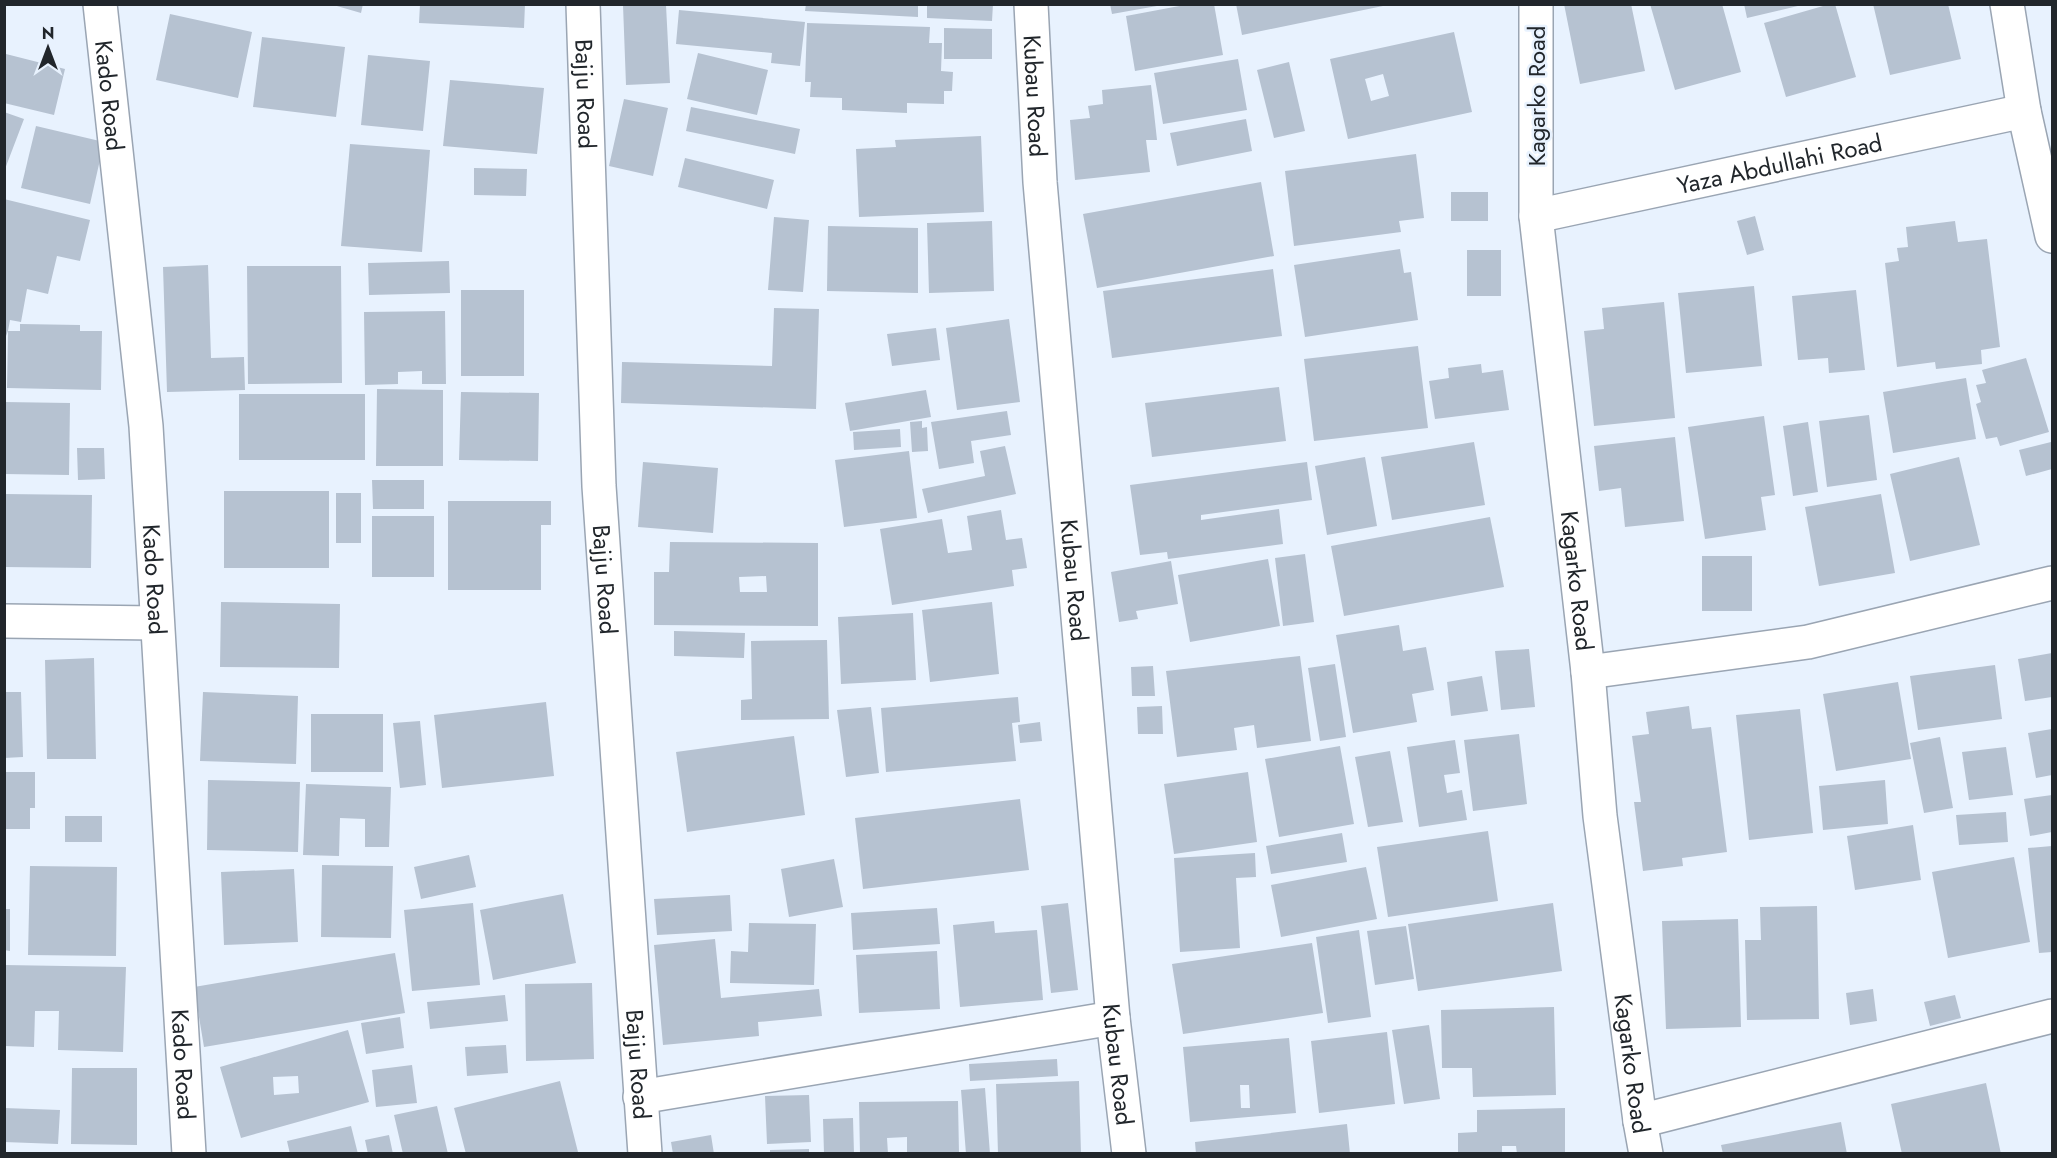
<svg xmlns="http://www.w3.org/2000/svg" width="2057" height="1158" viewBox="0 0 2057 1158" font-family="Jost,sans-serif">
<rect width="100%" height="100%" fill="#e8f2fe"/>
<path fill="#b6c2d1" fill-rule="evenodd" d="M330,4H363L361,13Z
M420,4H525L524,28L419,23Z
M806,4H918V17L805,11Z
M927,4H993L992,21L927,18Z
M1110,4H1157V6L1112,14Z
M1190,4H1214L1223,55L1135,71L1126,16Z
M1236,4H1383V6L1242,35Z
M1564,4H1631L1645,71L1580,84Z
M1650,4H1722L1741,72L1675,90Z
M1744,4H1802V5L1747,18Z
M1830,4H1835L1856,77L1786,97L1764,23Z
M1873,4H1948L1961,59L1890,75Z
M623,5H666L670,83L626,85Z
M679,10L805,22L800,66L771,63L772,53L676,44Z
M170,14L252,32L238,98L156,80Z
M807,23L930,27L929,43H942L941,71L953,72L952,91H944V104L907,103V113L842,110V98L810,97L811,82H805Z
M944,28L992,29V59H944Z
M1454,32L1472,112L1348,139L1330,59ZM1383,74L1389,96L1371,101L1365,79Z
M262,37L345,47L336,117L253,107Z
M698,53L768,70L757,115L687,99Z
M6,54L65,69L54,115L4,103Z
M368,55L430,61L423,131L361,125Z
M1238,59L1247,110L1163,124L1154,73Z
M1289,62L1305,131L1274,138L1257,70Z
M450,80L544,88L537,154L443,146Z
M1151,85L1157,140H1146L1150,172L1075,180L1070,120L1090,118L1088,106L1103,104L1102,90Z
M624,99L668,108L653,176L609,166Z
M691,107L800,129L795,154L686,131Z
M4,112L24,119L5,169H4Z
M1246,119L1252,151L1177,166L1170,133Z
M36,126L104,142L90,204L21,188Z
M981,136L984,212L859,217L856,149L896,147L895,140Z
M350,144L430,150L422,252L341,246Z
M1416,154L1424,218L1399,221L1401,232L1294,246L1285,171Z
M685,158L774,180L767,209L678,187Z
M474,168L527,169L526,196L474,195Z
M1261,182L1274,256L1097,288L1083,214Z
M1451,192H1488V221H1451Z
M4,199L90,220L80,261L57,256L48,294L27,289L21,322L10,320L8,331H20V324L80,325V331H102L101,390L7,388L8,331L4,341Z
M1755,216L1764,250L1747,255L1737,221Z
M774,217L809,220L803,292L768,290Z
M992,221L994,291L929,293L927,223Z
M1955,221L1958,242L1987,239L2000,347L1981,350L1982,364L1936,369L1935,362L1897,367L1885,263L1899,261L1897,248L1908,247L1906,227Z
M828,226L918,228V293L827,291Z
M1400,249L1404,273L1411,272L1418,320L1305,337L1294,265Z
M1467,250H1501V296H1467Z
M449,261L450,293L369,295L368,263Z
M208,265L211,358L244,357L245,390L167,392L163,267Z
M247,266H341L342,383L248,384Z
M1273,269L1282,336L1112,358L1103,291Z
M1754,286L1762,366L1686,373L1678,293Z
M461,290H524V376H461Z
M1856,290L1865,370L1829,373L1828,358L1798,360L1792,296Z
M1664,302L1675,418L1594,426L1584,331L1604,329L1602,308Z
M774,308L819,309L816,409L621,403L622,362L772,366Z
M445,311L446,384H422V371L398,372V384L365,385L364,312Z
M1009,319L1020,402L957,410L946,328Z
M936,328L940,360L892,366L887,334Z
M1418,346L1428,428L1314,441L1304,359Z
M2026,358L2049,432L2000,446L1997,437L1986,439L1976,404L1981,402L1976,385L1986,383L1982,370Z
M1481,364L1482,373L1503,370L1509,410L1435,419L1429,381L1449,378L1448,368Z
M1966,378L1976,439L1893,453L1883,392Z
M1279,387L1286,441L1152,457L1145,403Z
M377,389L443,390V466H376Z
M926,390L931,417L850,431L845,403Z
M461,392L539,393L538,461L459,460Z
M239,394H365V460H239Z
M4,402L70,403L69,475L4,474Z
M1007,411L1011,435L971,441L974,463L939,469L931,422Z
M1869,415L1877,480L1827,487L1819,421Z
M1764,416L1775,495L1761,497L1766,530L1705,539L1688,427Z
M922,421V428L927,427L928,451L912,452L910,422Z
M1808,422L1818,492L1793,496L1783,426Z
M900,429L901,447L854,450L853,432Z
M1675,437L1684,521L1625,527L1621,488L1599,491L1594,446Z
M1474,442L1485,505L1392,520L1381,457Z
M2051,442L2052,469L2026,476L2019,450Z
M1005,446L1016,494L928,513L922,489L985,476L980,451Z
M77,448H104L105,479L78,480Z
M909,451L917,518L844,527L835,460Z
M1365,457L1377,526L1327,535L1315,466Z
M1959,457L1980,545L1910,561L1890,474Z
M643,462L718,468L713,533L638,527Z
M1307,462L1312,500L1201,515V520L1279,509L1283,544L1168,559L1167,552L1140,555L1130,485Z
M372,480H424V509H373Z
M224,491H329V568H224Z
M336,493H361V543H336Z
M4,494L92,495L91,568L4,567Z
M1881,494L1895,573L1819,586L1805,507Z
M448,501H551V525H541V590H448Z
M1001,510L1006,540L1022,538L1027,568L1012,570L1014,586L892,605L880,529L942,519L948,553L972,550L967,516Z
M372,516H434V577H372Z
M1490,517L1504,587L1344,616L1331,546Z
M670,542L818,543V626L654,625V572H669ZM766,576L767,592H740L739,577Z
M1305,554L1314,622L1283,626L1275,558Z
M1702,556H1752V611H1702Z
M1268,559L1280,626L1190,642L1178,575Z
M1171,561L1178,604L1136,611L1138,619L1119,622L1111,572Z
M221,602L340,604L339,668L220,667Z
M992,602L999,674L930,682L922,610Z
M913,613L916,680L841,684L838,617Z
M1399,625L1403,651L1426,647L1434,690L1412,694L1417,722L1353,733L1336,635Z
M674,631L745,633L744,658L674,656Z
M827,640L829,719L741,720V700L752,699L751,641Z
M1529,649L1535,707L1501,710L1495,651Z
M2052,653V697L2025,701L2018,659Z
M1300,656L1311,741L1257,748L1254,725L1234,728L1237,750L1177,757L1166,671Z
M94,658L96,759H47L45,660Z
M1335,664L1346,737L1320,741L1308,668Z
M1995,665L2002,719L1918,730L1910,676Z
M1153,666L1155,696H1132L1131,667Z
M1482,676L1488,711L1451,716L1447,682Z
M1898,682L1911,759L1836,771L1823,694Z
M4,692H21L23,757L4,758Z
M203,692L298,696L296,764L200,761Z
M1018,697L1020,722L1012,723L1016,761L886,772L881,708Z
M546,702L554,776L442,788L434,715Z
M1162,706L1163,734H1138L1137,707Z
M1689,706L1692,729L1711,727L1727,852L1682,858L1683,866L1643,871L1634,802H1641L1632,736L1649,734L1646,712Z
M871,707L879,773L846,777L837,710Z
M1800,709L1813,833L1749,840L1736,715Z
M311,714H383V772H311Z
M420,721L426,785L400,788L393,723Z
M1040,722L1042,741L1020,743L1018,725Z
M2052,729V775L2036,778L2028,733Z
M1519,734L1527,804L1473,811L1464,740Z
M794,736L805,815L687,832L676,752Z
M1940,737L1953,808L1924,813L1910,743Z
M1455,740L1460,773L1444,775L1447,793L1462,790L1467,820L1419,827L1407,747Z
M1340,746L1354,824L1279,837L1265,759Z
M2006,747L2013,795L1969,800L1962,752Z
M1390,751L1403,822L1368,827L1355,757Z
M4,772H35V808H30V829H4Z
M1248,772L1257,842L1174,854L1164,784Z
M208,780L300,782L298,852L207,850Z
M1885,780L1888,824L1823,830L1819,786Z
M306,784L391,787L389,847H365V819L340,818L339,856L303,855Z
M2052,795V832L2030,836L2024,799Z
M1020,799L1029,870L863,889L855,818Z
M2006,812L2008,842L1959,845L1956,815Z
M65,816H102V842H65Z
M1913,825L1921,880L1855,890L1847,836Z
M1488,831L1498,901L1388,917L1377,847Z
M1342,833L1347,862L1271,874L1266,846Z
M2052,846V952L2039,953L2028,848Z
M1255,853L1256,877L1236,878L1240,948L1180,952L1174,858Z
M469,855L476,887L421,899L414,867Z
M2014,857L2030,942L1948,958L1932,872Z
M834,859L843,907L789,917L781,869Z
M322,865L393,866L391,938L321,937Z
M30,866L117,867L116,956L28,955Z
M1366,867L1377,919L1281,937L1271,885Z
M294,869L298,942L224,945L221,872Z
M563,894L576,963L493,980L480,910Z
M730,895L732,931L657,935L654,899Z
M473,903L480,985L412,991L404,910Z
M1068,903L1078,990L1051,993L1041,906Z
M1553,903L1562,971L1418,991L1408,924Z
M1817,906L1819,1019L1747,1020L1745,940H1761L1760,907Z
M937,908L940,944L853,950L851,913Z
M4,909H10V951L4,950Z
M1738,919L1741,1027L1666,1029L1662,921Z
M994,921L995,933L1037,930L1043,1000L960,1007L953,925Z
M749,923L816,924L814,985L730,983L731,951L748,952Z
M1406,926L1414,979L1375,985L1367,931Z
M1359,930L1371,1017L1328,1023L1316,937Z
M715,939L721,998L819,989L822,1016L758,1022L759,1036L663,1045L654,945Z
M1312,943L1323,1013L1183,1034L1172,964Z
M937,951L940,1009L859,1013L856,955Z
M395,953L405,1013L204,1047L194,987Z
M4,965L126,967L123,1052L58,1050L59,1011H35L34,1047L4,1046Z
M592,983L594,1059L526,1061L525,984Z
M1873,989L1877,1021L1850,1025L1846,993Z
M505,995L508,1021L430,1029L427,1002Z
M1955,995L1961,1018L1930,1026L1924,1002Z
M1554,1007L1556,1095L1473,1097L1472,1068H1442L1441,1010Z
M400,1017L404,1048L366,1054L361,1023Z
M1429,1025L1440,1099L1404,1104L1392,1030Z
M348,1030L369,1102L241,1138L220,1067ZM298,1076L299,1093L274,1095L273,1077Z
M1387,1032L1395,1104L1319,1113L1311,1041Z
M1289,1038L1296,1113L1190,1122L1183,1047ZM1240,1085H1249L1250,1108H1241Z
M506,1045L508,1073L467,1076L465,1047Z
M1057,1059L1058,1076L970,1081L969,1064Z
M412,1065L417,1103L376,1107L372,1070Z
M72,1068H137V1145L71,1144Z
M560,1081L578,1152L466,1154L454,1108Z
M1079,1081L1081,1154H998L996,1084Z
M1986,1083L2001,1154H1902L1891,1104Z
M985,1088L990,1154H966L961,1090Z
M809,1095L811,1142L767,1144L765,1096Z
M958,1101L959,1154H907V1137L887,1138L888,1154H860L859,1102Z
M437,1106L448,1154H403L394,1115Z
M4,1108L60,1110L58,1144L4,1142Z
M1565,1108V1154H1517L1516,1146H1502V1154H1458V1133L1477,1132V1110Z
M853,1118L854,1154H824L823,1119Z
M1841,1122L1847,1154H1723L1721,1145Z
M1347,1124L1350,1154H1196L1195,1142Z
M351,1126L358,1154H290L287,1141Z
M389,1135L393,1154H368L365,1140Z
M711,1135L714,1154H673L671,1142Z
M809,1149V1154H770V1150Z"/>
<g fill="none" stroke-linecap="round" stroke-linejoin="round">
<defs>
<g id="minor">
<path id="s1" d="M100,4L146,426L189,1154"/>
<path id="s2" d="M583,4L599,486L645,1154"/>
<path id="s3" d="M1031,4L1040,182L1113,1018L1129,1154"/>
<path id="s4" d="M1536,4V216L1588,672L1600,816L1640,1121L1646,1154"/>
<path d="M2007,4L2024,111L2052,236"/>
<path id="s5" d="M1536,216L2024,111"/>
<path d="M4,621L156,623"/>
<path d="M1588,672L1808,642L2052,583"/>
<path d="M640,1097L1113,1018"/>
<path d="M1640,1121L2052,1016"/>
</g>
</defs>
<use href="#minor" stroke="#9aa5b3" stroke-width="36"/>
<use href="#minor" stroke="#fff" stroke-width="33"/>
</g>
<g text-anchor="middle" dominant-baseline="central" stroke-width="5" stroke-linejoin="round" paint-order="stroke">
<g font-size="24" fill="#21262b" stroke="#e8f2fe">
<text stroke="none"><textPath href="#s1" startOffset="92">Kado Road</textPath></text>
<text stroke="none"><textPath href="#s2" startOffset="90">Bajju Road</textPath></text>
<text stroke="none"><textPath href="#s3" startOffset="92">Kubau Road</textPath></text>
<text transform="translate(1536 96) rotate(-90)">Kagarko Road</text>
<text stroke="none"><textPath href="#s5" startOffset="249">Yaza Abdullahi Road</textPath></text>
<text stroke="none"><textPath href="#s1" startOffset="578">Kado Road</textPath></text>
<text stroke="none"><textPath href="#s2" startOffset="576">Bajju Road</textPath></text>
<text stroke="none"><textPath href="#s3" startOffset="578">Kubau Road</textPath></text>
<text stroke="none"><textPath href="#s4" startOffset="579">Kagarko Road</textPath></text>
<text stroke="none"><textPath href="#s1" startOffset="1064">Kado Road</textPath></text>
<text stroke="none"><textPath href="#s3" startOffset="1064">Kubau Road</textPath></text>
<text stroke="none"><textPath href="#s4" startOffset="1065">Kagarko Road</textPath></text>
<text stroke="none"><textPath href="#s2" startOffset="1062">Bajju Road</textPath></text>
</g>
</g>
<rect width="2057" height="1158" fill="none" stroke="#21262b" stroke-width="12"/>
<g transform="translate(48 48)" stroke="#e8f2fe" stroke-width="4.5" paint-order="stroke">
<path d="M0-4.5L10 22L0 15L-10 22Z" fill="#21262b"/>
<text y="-9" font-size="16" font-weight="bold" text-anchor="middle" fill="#21262b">N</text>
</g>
</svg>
